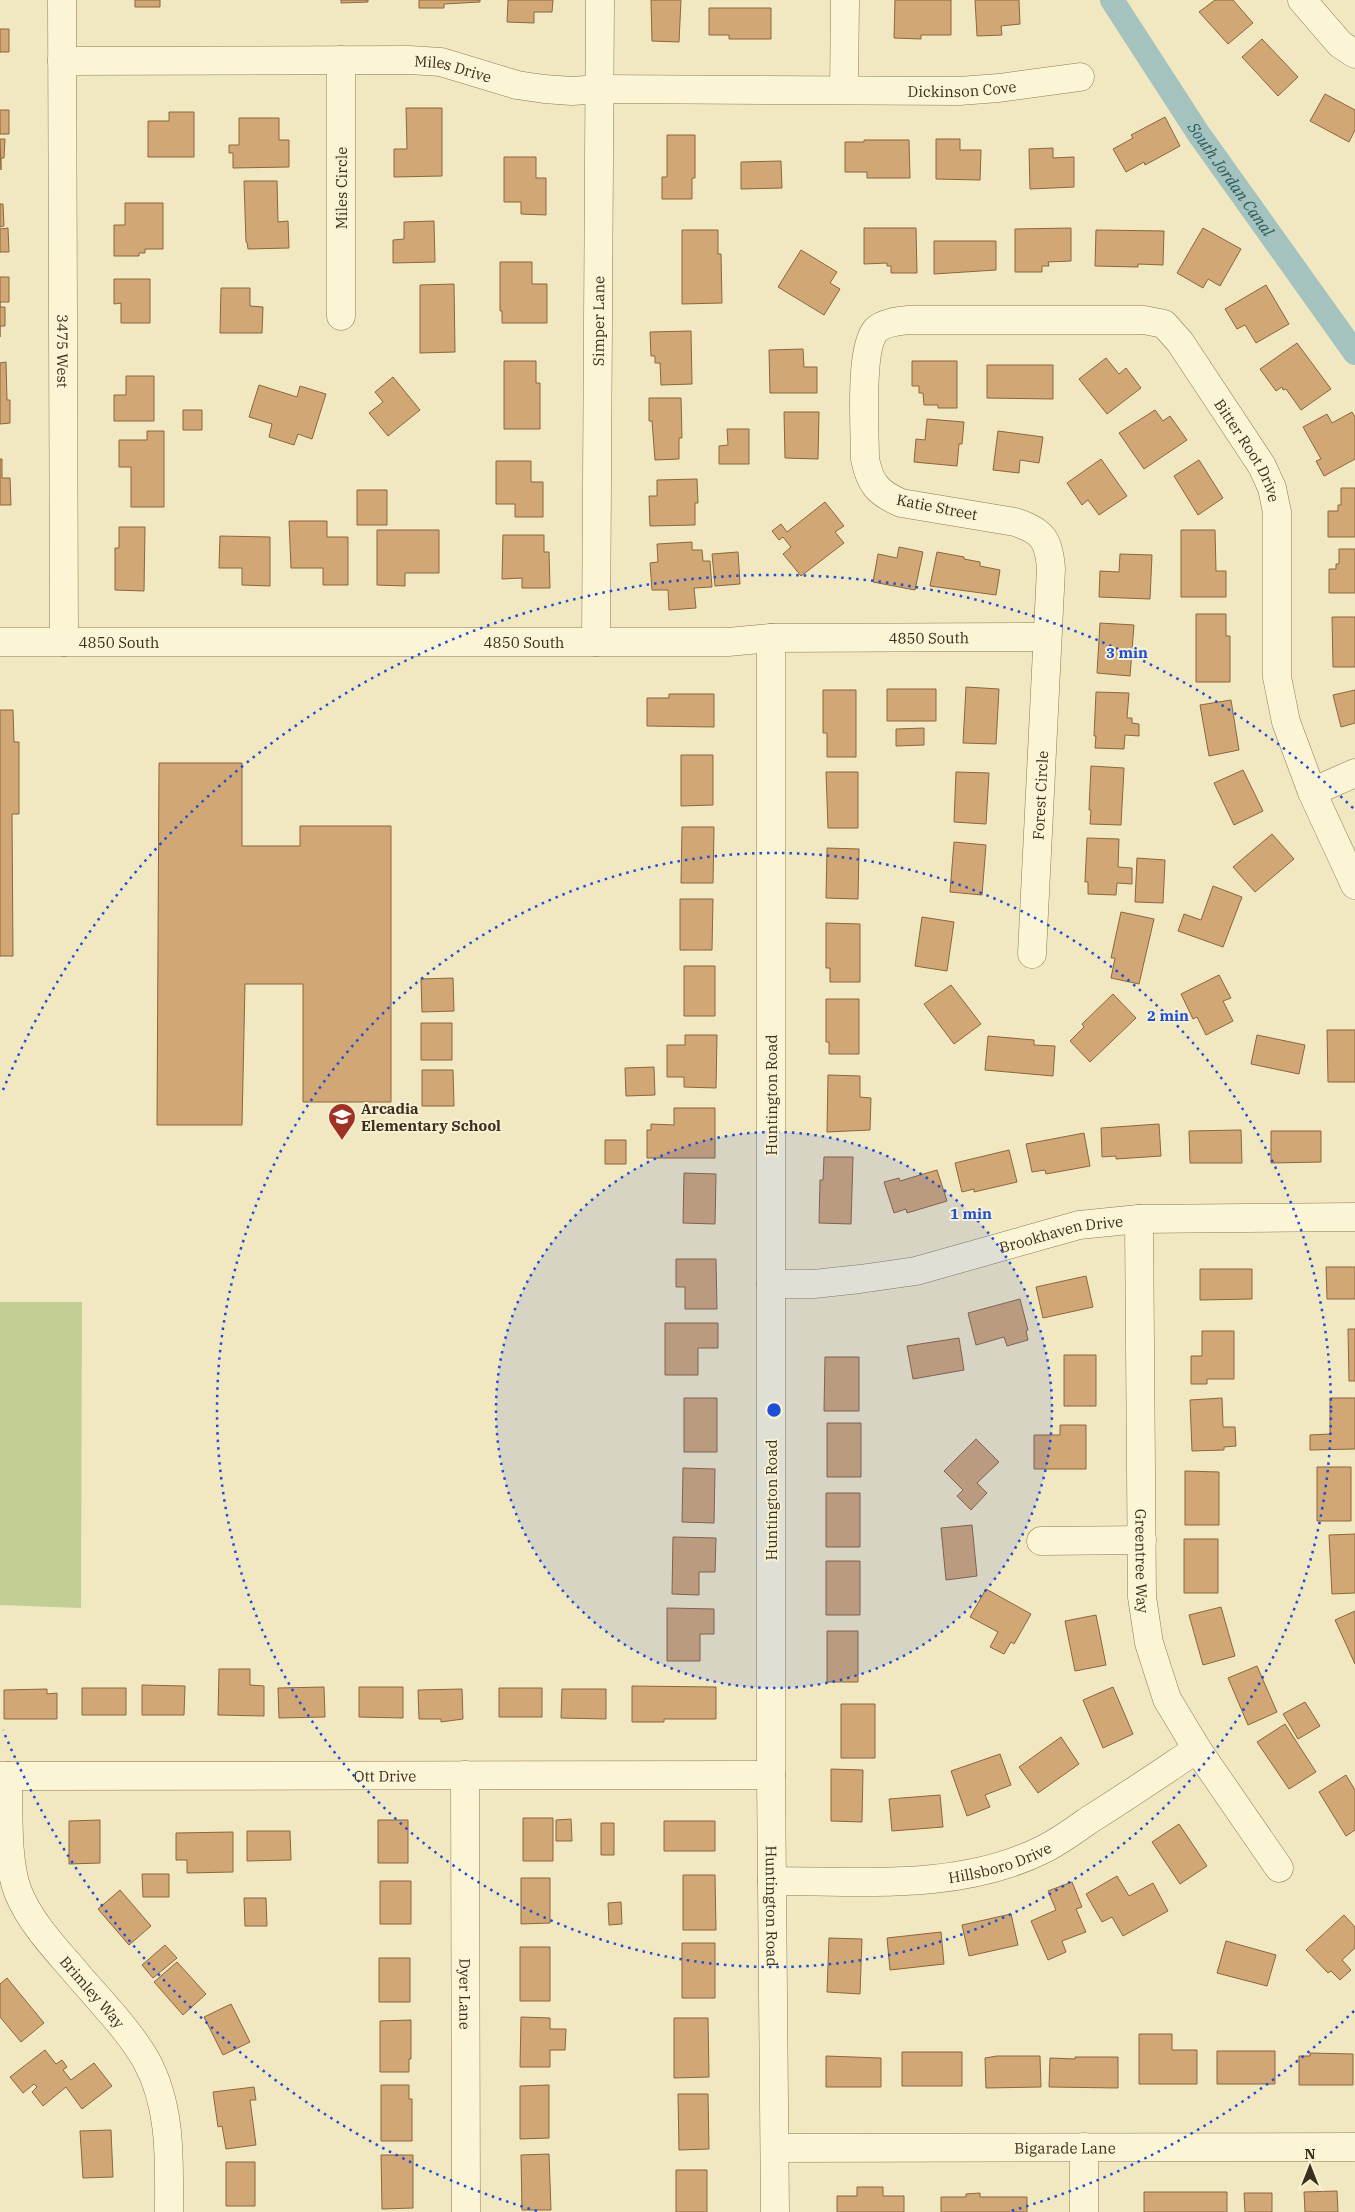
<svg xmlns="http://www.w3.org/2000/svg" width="1355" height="2212" viewBox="0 0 1355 2212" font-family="'IBM Plex Serif',serif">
<rect width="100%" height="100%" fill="#f1e8c1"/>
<path fill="#c1cf95" d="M0,1302H82L81,1608L0,1605Z"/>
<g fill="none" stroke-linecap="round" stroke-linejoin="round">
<path stroke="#a4c3be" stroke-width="24" id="s1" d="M1112,0L1198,133L1355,353"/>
</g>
<path fill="#d1a775" stroke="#8c663c" d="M135,0H160V7H135Z
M341,0H368V2L341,3Z
M419,0H480V2L444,4V8H419Z
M508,0H553L552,12H534V23L507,22Z
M651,0H681L679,42L652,41Z
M895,0H951V35H921V39L894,38Z
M975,0H1019L1020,24L1001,26L1002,35L977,36Z
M1215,0H1233L1253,23L1228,44L1199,12Z
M709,8H771V39H729V35H709Z
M0,29H9V52H0Z
M1262,39L1298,77L1278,96L1242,57Z
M1325,94L1355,110V130L1349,142L1310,121Z
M406,108H442V176L394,177V149H407Z
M0,110H9V134H0Z
M169,112H194V157H148V121H169Z
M1165,117L1180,146L1145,165L1144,162L1126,172L1113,149L1133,138L1131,135Z
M239,118H279V140H289V167L233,168V153H229V145H239Z
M667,135H695V178H692V199H662V177H667Z
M0,139H5L4,158H1V170Z
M936,139H960V150H981L980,180L936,179Z
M864,140H909L910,178H867V172H845V142H864Z
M1053,148V158L1074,157V187L1030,189L1029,149Z
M504,157H536V178H546V215L521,214V202H504Z
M781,161L782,188L741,189V162Z
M244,181H277L278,222L288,221L289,248L248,249L247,242H246Z
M125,203H163V249H145V253H139V256H114V225H125Z
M0,204H3L4,226L0,227Z
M434,221L435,262L393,263V240L404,239V222Z
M8,228L9,252H0V229Z
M864,228H916L917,273H891V266H887V263L864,264Z
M1071,228V261L1048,262L1049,266H1042V272H1015V229Z
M1203,228L1241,249L1220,286L1208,279L1203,288L1177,273Z
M682,230H718V254H721L722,303L682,304Z
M1096,230L1164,231L1163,265L1138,264V267L1095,266Z
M934,241H996V270L934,274Z
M801,250L837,272L830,283L840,289L824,315L778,287Z
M500,262H532V284H547V323H502V311H500Z
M0,277H9V302H0V307H5V326H0V337Z
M114,279H150V323H121V303L114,304Z
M454,284L455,352L420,353V285Z
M1266,285L1289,324L1256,343L1245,325L1237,329L1225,309Z
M221,288H250V306L263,307L262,333H220Z
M691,331L692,384L661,385L660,363H655V356H651L650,332Z
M1297,343L1331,389L1301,410L1286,389L1283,390L1282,387L1276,391L1260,369Z
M803,349L804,367H817V393H770L769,350Z
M1106,358L1119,374L1126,368L1141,388L1107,414L1079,379Z
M504,361H536V383H540V429H504Z
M912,361H957V408H938V405H924L923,393H919V386H912Z
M6,362L7,400H10V423L0,424V363Z
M987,365H1053V399L987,398Z
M126,376H154V421H114V395H126Z
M393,377L420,410L388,436L369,413L383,402L375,392Z
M259,385L297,397L300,386L326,394L312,439L298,434L294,445L269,437L272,424L249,417Z
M649,398H681L682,438H679V459L655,460L652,421H649Z
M183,410H202V430H183Z
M1155,410L1163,421L1170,416L1187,440L1144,469L1119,433Z
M784,412H819L818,459L785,458Z
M1352,412L1355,417V459L1324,476L1316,461L1321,459L1303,427L1327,414L1332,423Z
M927,419L964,422L962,444H959L957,466L914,462L916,439L925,440Z
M727,429H749V464H719V446L728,445Z
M147,431H164V507H131V467H119V440H147Z
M998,431L1043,437L1039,463L1020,460L1019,473L993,470Z
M0,459H2V478H10L11,505H0Z
M1101,459L1127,496L1099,515L1088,500L1082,505L1067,483Z
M1199,460L1223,498L1198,515L1174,476Z
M496,461H531V482H543V517H515V504H496Z
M697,479L698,503H695V525L650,526L649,496H657V480Z
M1341,488H1355V537H1328V511H1338V505H1341Z
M357,490H387V525H357Z
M825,502L844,526L835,532L844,543L801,576L783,554L791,547L783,537L779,540L772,531L781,524L787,532Z
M289,521H327V537H348V585H323V568H291Z
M119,527H145L144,591L115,590V548H119Z
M377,530H439V573H405V586L377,585Z
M1181,530H1215L1216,571H1226V597H1181Z
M503,535H544V552H549L550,588H522V578L502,579Z
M220,536L270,537V586L242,585V568H219Z
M692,542V550H702L703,561H710L712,587L694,588L696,608L669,610L668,590H652L650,563L658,562L657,544Z
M899,547L923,552L915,590L873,582L878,554L897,558Z
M1339,549H1355V593H1329V569H1336V564H1339Z
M738,552L740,584L715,586L712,554Z
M937,552L964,557V559L980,562V566L1000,570L996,595L930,586Z
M1120,554L1152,555L1150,599L1099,597L1100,571L1119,572Z
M1196,614H1226V636H1230V682H1196Z
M1332,617H1355V667H1333Z
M1100,623L1134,625L1130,676L1097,673Z
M966,687L999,689L996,744L963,743Z
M887,689H936V721H887Z
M823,690H856V757H827V733H823Z
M1355,690V723L1341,727L1333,695Z
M1096,692L1129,693L1127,718H1132V723L1139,724V736L1125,735L1124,749L1095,748L1096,736H1094Z
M669,694H714V727L647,726V698H669Z
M1231,700L1239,750L1209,756L1200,705Z
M0,710H13L14,742H19V814H12L13,956H0Z
M924,728V745L896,746V729Z
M681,755H713V805L681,806Z
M159,763H242V846H300V826H391V1102H303V984H245L242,1125H157Z
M1091,766L1124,768L1121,825L1090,824L1091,810H1089Z
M1243,770L1263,811L1234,825L1214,783Z
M826,772H858V828H828Z
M956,772L989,773L986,824L954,822Z
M682,827H714L713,883H681Z
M1272,834L1294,859L1255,892L1233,867Z
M1087,838L1119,839L1118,867L1132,868V884L1117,883L1116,895L1088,894V882H1085Z
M954,842L986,845L982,895L950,892Z
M827,848L859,849L858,899L826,898Z
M1137,858L1165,860L1163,903L1135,902Z
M1213,886L1242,897L1223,947L1178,931L1184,914L1201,920Z
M680,899H713L712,950H680Z
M1121,912L1154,919L1139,984L1111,978L1115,958H1111Z
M922,917L954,922L947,971L915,966Z
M826,923L860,924V982H830V968H826Z
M684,966H715V1016H684Z
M1219,975L1231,998L1223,1001L1233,1021L1206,1035L1197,1017L1193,1019L1181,994Z
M453,978L454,1011L422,1012L421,979Z
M951,985L981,1024L954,1044L924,1004Z
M1113,994L1136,1018L1090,1062L1070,1041L1084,1027L1082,1024Z
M826,999H859V1054H829V1042H826Z
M421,1023H452V1060H421Z
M1327,1030H1355V1082H1328Z
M685,1035H717L716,1088L684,1087V1077H667V1045H685Z
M1257,1035L1305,1045L1299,1074L1251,1064Z
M988,1036L1034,1040V1045L1055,1046L1053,1076L985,1070Z
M654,1067L655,1095L626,1096L625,1068Z
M422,1070H453L454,1106H422Z
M828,1075L860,1076V1097L871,1098L870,1130L827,1132Z
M674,1108H715V1158H647V1130H651V1124L674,1125Z
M1159,1124L1161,1156L1116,1159V1156L1102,1157L1101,1128Z
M1241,1130L1242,1163H1190L1189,1131Z
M1271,1131H1321V1162L1271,1163Z
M1084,1133L1090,1166L1046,1174L1045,1170L1032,1172L1026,1144Z
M605,1140H626V1164H605Z
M1009,1150L1017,1182L974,1192V1189L962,1192L955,1163Z
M824,1157H853L851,1224L819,1223L820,1180H823Z
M937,1170L947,1201L907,1213L906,1209L894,1213L884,1182L899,1178L900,1181Z
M684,1173L716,1174L715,1224L683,1223Z
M676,1259H716L717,1309H685V1287H676Z
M1326,1267H1355V1299H1327Z
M1200,1269H1252V1299L1200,1300Z
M1086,1276L1093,1307L1043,1318L1036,1287Z
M1020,1299L1028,1330L1026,1331L1028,1340L1007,1346L1004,1337L976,1345L968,1313Z
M665,1323H718V1348H698V1375H665Z
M1348,1329H1355V1381H1349Z
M1202,1331H1234V1379H1207V1384H1191V1356H1202Z
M959,1338L964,1370L913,1379L907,1346Z
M1064,1355H1096V1406H1064Z
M825,1357H859V1411H824Z
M684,1398H717V1452H684Z
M1222,1398L1223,1427H1235L1236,1446L1224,1447V1450L1192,1451L1190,1400Z
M1330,1398H1355V1449L1310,1450V1435L1330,1434Z
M827,1423H861V1477H827Z
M1060,1425H1086V1469H1034V1435H1060Z
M976,1439L999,1462L977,1483L987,1493L971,1510L957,1496L963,1490L944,1471Z
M1317,1467H1351V1521H1317Z
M683,1468L715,1469L714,1523L682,1522Z
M1185,1471L1219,1472V1525H1185Z
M826,1493H860V1547H826Z
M972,1525L977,1576L946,1580L941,1528Z
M1355,1534V1593L1332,1594L1329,1535Z
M673,1537L716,1538L715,1572H699V1595L672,1594Z
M1184,1539H1218V1593H1184Z
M826,1561H860V1615H826Z
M986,1589L1031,1614L1014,1644L1011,1642L1004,1654L990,1647L998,1632L970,1617Z
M1221,1607L1235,1656L1203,1665L1189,1615Z
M667,1608L714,1609V1634H700V1661H667Z
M1355,1611V1664L1335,1620Z
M1096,1615L1106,1665L1075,1671L1065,1621Z
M827,1631H858V1682H827Z
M1257,1666L1277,1712L1248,1725L1228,1678Z
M219,1669H250V1685L264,1686V1716L218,1715Z
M142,1685L185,1686L184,1715H142Z
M632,1686L716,1687V1719H664V1722H632Z
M324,1687L325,1717L279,1718L278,1688Z
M359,1687H403V1718L359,1717Z
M1113,1687L1133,1734L1103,1748L1083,1700Z
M82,1688H126V1715H82Z
M499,1688H542V1717H499Z
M47,1689V1694L57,1693V1719H4V1690Z
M462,1689L463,1719L441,1722V1719H419L418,1690Z
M562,1689H606V1719L561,1718Z
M1305,1702L1320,1726L1298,1739L1283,1714Z
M841,1704H875V1758H841Z
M1285,1724L1316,1772L1289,1789L1257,1742Z
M1061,1737L1079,1764L1038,1793L1019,1767Z
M1000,1754L1011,1785L985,1795L990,1807L967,1816L951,1771Z
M831,1769L863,1770L862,1822L831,1821Z
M1346,1775L1355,1790V1830L1346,1836L1319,1792Z
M940,1795L943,1827L892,1831L889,1799Z
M523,1818H553V1861H523Z
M571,1819L572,1841H556V1820Z
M100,1820V1863L69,1864V1821Z
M378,1820H408V1863H378Z
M664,1821H715V1851H664Z
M601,1823H614V1855H601Z
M1179,1824L1207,1866L1180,1884L1152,1842Z
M247,1831H290L291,1860L247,1861Z
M233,1832V1872L187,1873V1860H176V1833Z
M142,1874H169V1897H143Z
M683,1875H715L716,1930H683Z
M1117,1876L1129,1896L1153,1883L1168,1911L1123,1936L1112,1917L1102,1922L1086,1894Z
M521,1878H550V1923L521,1924Z
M380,1881H411V1924H380Z
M1072,1882L1082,1907L1076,1909L1086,1932L1062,1941L1066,1952L1048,1960L1031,1921L1056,1910L1048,1891Z
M120,1890L151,1926L129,1945L98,1909Z
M244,1898H266L267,1926H245Z
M621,1902L622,1924L609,1925L608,1903Z
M1011,1914L1018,1945L969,1956L962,1925Z
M1344,1915L1355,1927V1948L1342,1960L1351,1970L1340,1980L1331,1971L1328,1973L1306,1950Z
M941,1932L944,1964L890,1970L887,1938Z
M829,1938L862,1939L860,1994L827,1992Z
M1226,1941L1276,1955L1267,1986L1217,1973Z
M682,1943H715V1998H682Z
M165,1945L177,1958L153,1978L142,1965Z
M520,1947H550V2001H520Z
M379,1958H410V2002H379Z
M177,1962L206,1994L183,2015L154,1982Z
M7,1978L44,2023L21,2042L0,2017V1984Z
M231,2004L250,2042L223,2055L204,2017Z
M521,2017L550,2018V2029H566L565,2050H550V2067H520Z
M674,2018H708L709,2077L674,2078Z
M411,2020V2059H409V2072H380V2021Z
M1139,2034H1172V2050H1197V2084H1139Z
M45,2050L56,2064L62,2060L67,2067L63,2070L71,2080L94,2063L112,2086L82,2109L66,2087L43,2106L32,2092L37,2087L34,2084L23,2093L10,2077Z
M1217,2051H1275V2084H1217Z
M902,2052H962V2086H902Z
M1310,2053L1353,2054V2085H1299V2056H1310Z
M826,2056L881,2058V2087H826Z
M997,2056H1040L1041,2087L986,2088L985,2058Z
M1075,2057H1118V2088L1049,2087L1050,2058L1075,2059Z
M381,2085H409V2099H412V2141H381Z
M549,2085V2138L520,2139V2086Z
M254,2087L256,2100H250L256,2145L226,2149L222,2126L218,2127L213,2092Z
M678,2094H708L709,2149L679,2150Z
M111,2130L113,2177L83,2178L80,2131Z
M549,2154L551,2210H522L521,2155Z
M381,2155H413V2208L382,2209Z
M226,2162H255V2206H226Z
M676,2170H707V2212H676Z
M857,2187H883V2196H904V2212H837V2196H857Z
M1337,2191L1338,2212H1305L1304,2192Z
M1144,2192H1227V2212H1144Z
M980,2193V2197H1027V2212H941V2197H966V2194Z
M1244,2193H1272V2212H1245Z"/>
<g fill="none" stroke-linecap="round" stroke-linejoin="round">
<defs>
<g id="minor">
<path id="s2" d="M62,0L64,642"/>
<path d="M1302,0L1340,44L1355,54"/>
<path d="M341,60V316"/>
<path id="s3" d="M62,61L409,60L441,62L517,85L544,89L572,91L600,89L959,91L999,88L1080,77"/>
<path d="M844,89L845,0"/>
<path id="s4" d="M771,638V1775L775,2212"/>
<path id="s5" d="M0,642H728L771,638L1046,637"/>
<path id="s6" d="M596,642L600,0"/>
<path d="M1312,792L1355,773"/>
<path id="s7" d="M1032,954L1051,569C1049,540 1043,531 1015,522L901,503C878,493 870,484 865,459C865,432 859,348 876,330C884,322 900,321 909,320H1144L1164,324L1180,342L1262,466L1272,488L1277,512V677L1286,722L1312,792L1355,885"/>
<path id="s8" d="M1139,1219L1142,1597L1149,1643L1167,1699L1197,1749L1279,1868"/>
<path id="s9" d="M771,1284H814L860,1279L916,1271L1079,1225L1139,1219L1355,1217"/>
<path d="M1041,1541L1142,1540"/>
<path id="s10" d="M465,1775L466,2212"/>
<path id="s11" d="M0,1776L771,1775"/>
<path id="s12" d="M8,1776C9,1810 6,1861 18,1892C31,1924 56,1949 78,1975C101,2002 128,2029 146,2060C172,2107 169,2161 169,2212"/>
<path id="s13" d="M772,1881C862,1881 961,1891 1044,1849C1060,1841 1075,1830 1089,1820C1126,1797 1161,1773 1197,1749"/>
<path d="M1084,2147V2212"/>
<path id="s14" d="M775,2148L1355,2147"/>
</g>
</defs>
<use href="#minor" stroke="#8b7a58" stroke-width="29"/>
<use href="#minor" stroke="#fbf4d5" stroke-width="28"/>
</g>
<circle cx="774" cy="1410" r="278" fill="#1d4ed8" fill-opacity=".12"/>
<g fill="none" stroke="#1d4ed8" stroke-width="2.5" stroke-dasharray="2.5 5">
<circle cx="774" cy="1410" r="278"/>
<circle cx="774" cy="1410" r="557"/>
<path d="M1354 2011A835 835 0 0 1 1011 2211M537 2211A835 835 0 0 1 3 1730M3 1090A835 835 0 0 1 1354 809"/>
</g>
<defs>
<symbol id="school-pin" viewBox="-11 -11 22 30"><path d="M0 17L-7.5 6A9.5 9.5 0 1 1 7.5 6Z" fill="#9e3224" stroke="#f7f1d2"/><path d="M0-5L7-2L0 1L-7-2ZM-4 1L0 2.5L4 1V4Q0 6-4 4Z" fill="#fff"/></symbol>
</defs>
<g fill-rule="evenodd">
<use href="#school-pin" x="326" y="1101" width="32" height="43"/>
</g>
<g text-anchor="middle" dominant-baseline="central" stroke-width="4" stroke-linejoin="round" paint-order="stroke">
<g font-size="15" fill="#3a2f1d" stroke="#f7f1d2">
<text stroke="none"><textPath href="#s3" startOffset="392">Miles Drive</textPath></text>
<text stroke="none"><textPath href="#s3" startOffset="904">Dickinson Cove</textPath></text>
<text transform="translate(341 188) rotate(-90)">Miles Circle</text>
<text stroke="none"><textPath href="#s6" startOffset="321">Simper Lane</textPath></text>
<text stroke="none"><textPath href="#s2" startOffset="351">3475 West</textPath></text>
<text stroke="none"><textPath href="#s7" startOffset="1200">Bitter Root Drive</textPath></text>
<text transform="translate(937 507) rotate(11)">Katie Street</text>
<text stroke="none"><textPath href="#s5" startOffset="929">4850 South</textPath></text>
<text stroke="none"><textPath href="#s5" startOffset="119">4850 South</textPath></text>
<text stroke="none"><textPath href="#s5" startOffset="524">4850 South</textPath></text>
<text stroke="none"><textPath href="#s7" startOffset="159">Forest Circle</textPath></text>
<text transform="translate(771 1095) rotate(-90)">Huntington Road</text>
<text stroke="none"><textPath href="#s9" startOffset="296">Brookhaven Drive</textPath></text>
<text transform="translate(771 1500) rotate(-90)">Huntington Road</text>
<text stroke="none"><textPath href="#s8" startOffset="342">Greentree Way</textPath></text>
<text stroke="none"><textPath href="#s11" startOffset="385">Ott Drive</textPath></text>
<text stroke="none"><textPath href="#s13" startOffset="230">Hillsboro Drive</textPath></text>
<text stroke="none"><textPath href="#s4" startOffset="1268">Huntington Road</textPath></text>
<text stroke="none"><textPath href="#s12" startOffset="242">Brimley Way</textPath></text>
<text stroke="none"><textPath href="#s10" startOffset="219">Dyer Lane</textPath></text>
<text stroke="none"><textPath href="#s14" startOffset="290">Bigarade Lane</textPath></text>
</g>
<g font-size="15" font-weight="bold" fill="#3a2f1d" stroke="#f7f1d2" text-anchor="start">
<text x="361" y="1108">Arcadia<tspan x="361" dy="17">Elementary School</tspan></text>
</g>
<g font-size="16" font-style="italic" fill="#2b585b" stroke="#f7f1d2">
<text stroke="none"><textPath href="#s1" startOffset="215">South Jordan Canal</textPath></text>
</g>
</g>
<circle cx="774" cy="1410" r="8" fill="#1d4ed8" stroke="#f7f1d2" stroke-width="2.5"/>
<g font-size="15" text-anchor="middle" font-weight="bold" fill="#1d4ed8" stroke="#f7f1d2" stroke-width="4" stroke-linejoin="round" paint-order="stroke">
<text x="1127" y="658">3 min</text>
<text x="1168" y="1021">2 min</text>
<text x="971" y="1219">1 min</text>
</g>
<g transform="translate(1310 2167)" stroke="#f7f1d2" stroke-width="4" paint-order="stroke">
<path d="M0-4L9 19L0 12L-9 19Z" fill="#3a2f1d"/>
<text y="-8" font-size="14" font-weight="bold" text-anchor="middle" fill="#3a2f1d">N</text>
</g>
</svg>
